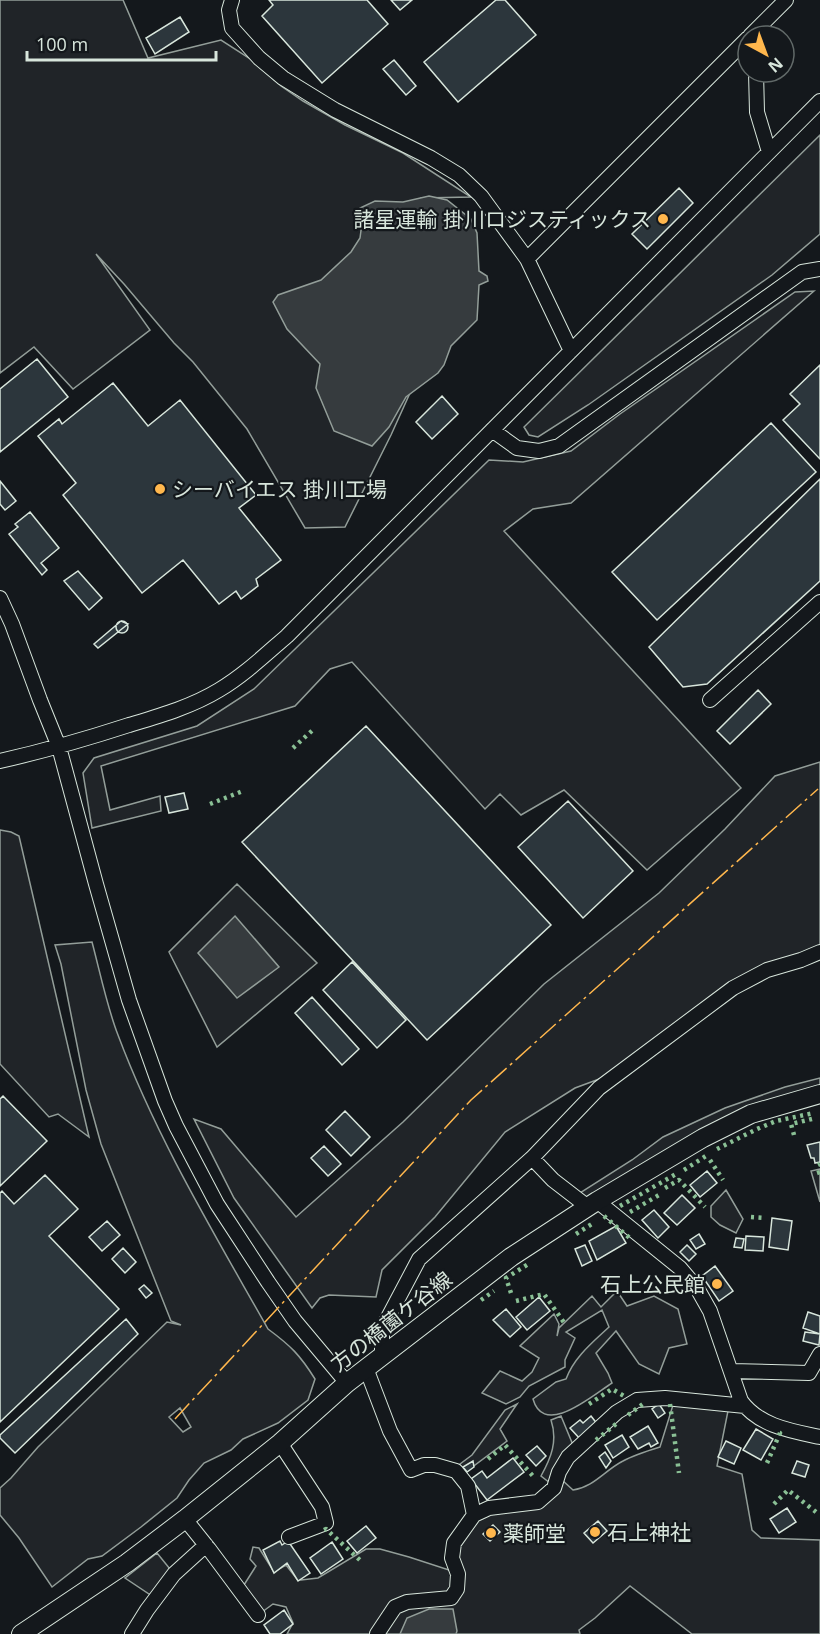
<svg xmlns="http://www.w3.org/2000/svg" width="820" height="1634" viewBox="0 0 820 1634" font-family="'Open Sans','Noto Sans JP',sans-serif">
<rect width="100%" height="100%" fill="#14181c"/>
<path fill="#202428" stroke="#939e99" stroke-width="1.5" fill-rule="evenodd" d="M0,0H123L148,58L221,40L249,58L281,86L303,101L345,125L403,153L471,197L421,198L424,362L391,435L345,527L305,528L247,429L193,362L174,343L124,284L96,254L150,330L73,389L34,347L0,373Z
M820,135V234L772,275L588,405L538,437L529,435L524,427Z
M814,291L571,503L533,509L504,531L741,788L647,870L564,790L521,815L500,794L485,809L352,662L330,669L295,706L101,766L110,810L160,796L161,811L92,828L83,773L94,758L197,726L254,689L489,460L523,462L571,451L620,414L795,292Z
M820,762V945L803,955L758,975L610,1075L575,1088L505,1132L435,1217L382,1270L376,1297L329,1295L320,1298L312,1308L234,1198L194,1119L221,1129L296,1217L403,1122L544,984L659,893L725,829L775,776Z
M0,830L11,832L19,836L89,1137L58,1114L49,1117L0,1064Z
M237,884L317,963L217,1047L169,952Z
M92,942C100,972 107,1007 118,1035C157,1139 214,1233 268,1329C291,1346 300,1355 315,1379L308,1400L278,1423L243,1439L231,1450L204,1463L189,1480L177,1498L141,1527L102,1556L88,1559L52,1587L19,1538L0,1515V1488L11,1478L38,1447L167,1322L181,1325L171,1321L101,1144L86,1090L61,964L55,945ZM180,1408L191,1427L183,1432L169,1417Z
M820,1078V1089L584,1204L575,1196L632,1160L663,1137L725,1108L785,1087Z
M820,1169V1202L811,1171Z
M726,1190L743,1219L736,1233L720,1225L711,1217V1206Z
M617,1291L627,1306L654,1296L678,1309L687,1344L669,1348L659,1374L639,1364L616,1331L596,1353L608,1373L612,1383C593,1395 544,1438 533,1399L556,1382L566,1379C574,1357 593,1342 609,1327L602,1310L566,1332L575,1338L565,1360V1367L529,1386L520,1397L506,1404L482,1393L500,1371L522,1381L532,1372L539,1358L520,1346L554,1314L559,1324L557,1336L559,1328L592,1296L601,1307Z
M517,1404L500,1429L507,1441L463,1474L456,1467L472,1455L505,1410Z
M673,1405L728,1411L717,1466L742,1474L752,1530L761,1538L820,1540V1634H692L630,1586L595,1618L579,1630L580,1634H287L293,1623L286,1607L273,1604L258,1615L242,1588L256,1566L250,1559L253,1547L259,1548L274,1572L286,1565L297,1579L301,1580L318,1578L366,1549H380L409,1557L455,1572L454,1547L473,1517L538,1502L561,1479L573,1490C594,1487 605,1470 623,1461C634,1455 647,1451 660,1447Z
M561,1416L573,1445L550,1483L541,1476C551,1458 558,1441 551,1420Z
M157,1553L170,1569L152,1596L125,1578Z"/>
<path fill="#363b3e" stroke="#939e99" stroke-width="1.5" d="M429,196L447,200L471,219L477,233L479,271L487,276L488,281L479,285L477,320L451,346L444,365L438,373L406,397L389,427L372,446L334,431L316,388L320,364L287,329L273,302L278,295L321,280L351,252L360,238L362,223L357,214L360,208L375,201L403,202Z
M235,916L279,967L237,998L198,953Z
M429,1609H453L457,1631L456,1634H400L407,1618Z"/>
<path fill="#2c363c" stroke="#d8e6dc" stroke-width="1.5" d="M269,0H367L388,24L322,83L262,16L273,5Z
M391,0H412L400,10Z
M496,0H505L536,35L458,102L424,62Z
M180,17L189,32L155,54L146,38Z
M394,60L416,86L406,95L383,69Z
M679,188L693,203L647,249L632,234Z
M37,359L68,397L0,452V389Z
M820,365V459L783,420L800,404L790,394Z
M113,383L148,426L180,400L256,495L239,508L281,560L256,579L258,586L241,599L236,591L219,604L183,560L142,593L63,495L76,483L38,436L59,419L62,424Z
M442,396L458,414L432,439L416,422Z
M771,423L816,472L657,620L612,572Z
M820,479V581L707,684L683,687L649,647Z
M0,481L16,501L5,510L0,504Z
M30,512L59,548L41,563L47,570L42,575L9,534L18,527L15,524Z
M78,571L102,598L89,610L64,581Z
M116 627a6 6 0 1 1 12 0a6 6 0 1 1-12 0Z
M121,621L128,624L98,648L94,644Z
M758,690L771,704L730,744L717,731Z
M366,726L551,925L427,1040L242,842Z
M184,793L188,809L169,813L165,797Z
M568,801L633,871L583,918L518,847Z
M352,962L406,1020L377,1048L323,990Z
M312,997L359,1049L342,1065L295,1013Z
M3,1096L47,1141L0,1186V1099Z
M345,1111L370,1137L351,1156L326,1130Z
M820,1142V1162L815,1163L814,1158H811L807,1145Z
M324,1146L341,1164L328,1176L311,1158Z
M707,1171L717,1183L700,1197L690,1185Z
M45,1175L78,1209L49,1236L119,1309L0,1422V1193L2,1191L14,1204Z
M682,1195L695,1208L677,1225L664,1213Z
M654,1210L669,1227L658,1238L642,1220Z
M772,1218L792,1221L788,1250L769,1247Z
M107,1221L120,1235L102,1251L89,1237Z
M616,1226L626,1243L597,1260L589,1241Z
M699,1234L705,1244L696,1249L690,1240Z
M746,1236L764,1237L763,1251L745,1250Z
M736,1238L744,1239L742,1248L734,1247Z
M585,1245L592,1261L582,1266L575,1249Z
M687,1245L696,1254L689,1261L680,1252Z
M123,1248L136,1262L125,1273L112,1259Z
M715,1266L733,1291L719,1301L702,1276Z
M144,1285L152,1293L146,1298L139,1289Z
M539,1297L550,1311L527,1330L516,1317Z
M506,1309L521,1327L510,1337L493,1320Z
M808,1312L820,1316V1334L803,1328Z
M126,1319L138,1334L15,1453L0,1438V1435Z
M805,1332L820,1334L819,1345L803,1341Z
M659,1404L665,1413L658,1418L652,1409Z
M591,1416L598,1425L581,1440L570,1428L580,1420L583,1423Z
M648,1426L658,1443L651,1447L649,1443L638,1449L630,1437Z
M756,1429L773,1439L761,1460L743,1450Z
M622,1435L629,1447L613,1458L605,1445Z
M726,1441L741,1448L734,1464L718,1457Z
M537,1446L546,1456L536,1466L526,1455Z
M605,1452L611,1461L606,1468L599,1457Z
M513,1458L524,1472L487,1500L471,1479L482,1471L487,1478Z
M473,1461L474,1467L467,1472L463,1467Z
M797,1461L809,1465L805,1477L792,1473Z
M787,1508L796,1522L779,1533L770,1519Z
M598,1521L607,1531L593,1543L584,1533Z
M493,1525L500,1532L490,1541L483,1534Z
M366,1526L376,1538L357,1553L347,1541Z
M280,1541L282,1545L288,1541L310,1573L298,1581L287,1563L274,1573L263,1550Z
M332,1542L343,1559L321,1574L310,1558Z
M284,1610L293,1624L280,1634H270L264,1625Z"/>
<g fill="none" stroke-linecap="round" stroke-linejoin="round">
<defs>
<path id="minor" d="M232,0L229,10L232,28L259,58L283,78L335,110L431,158L459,175L481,196L527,259L571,351
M750,36L786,0
M756,72L757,112L769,152
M527,259L748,38
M492,430L517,448L539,451L559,446L802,272L820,269
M0,598L12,624L40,700L59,747L96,884L129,1000L165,1101L176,1126L217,1204L268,1282L295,1321L347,1383
M710,700L820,602
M0,761C44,751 86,739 129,725C159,716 191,707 219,690C244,675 265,655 287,636L820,101
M532,1158L553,1180L588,1207
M597,1201L680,1268L697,1288L710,1311L741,1401C759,1426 791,1431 820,1437
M382,1356V1329L419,1259L532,1158L599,1088L733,988L767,970L801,960L820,952
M366,1368L390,1431L411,1470L424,1465H435L456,1471L468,1486L474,1515
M731,1371L809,1373L820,1354
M280,1443L322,1507L326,1523L289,1537
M185,1519L209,1549L258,1615
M132,1634L147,1610L174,1574L206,1545
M377,1634L395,1607L407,1602L451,1598L457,1589L458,1574L452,1558L454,1543L474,1515L489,1508L538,1502L554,1488L559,1472L568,1457L617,1412L637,1400L665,1398L745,1406"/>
<path id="major" d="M21,1634L127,1563L185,1519L280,1443L347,1383L511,1257L597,1201L703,1138L751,1114L820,1094"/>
</defs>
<use href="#minor" stroke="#d8e6dc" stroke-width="16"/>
<use href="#major" stroke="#d8e6dc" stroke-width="20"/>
<use href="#minor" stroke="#14181c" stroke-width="14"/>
<use href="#major" stroke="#14181c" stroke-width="18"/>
<path stroke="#8ac095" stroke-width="4.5" stroke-dasharray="3 4.5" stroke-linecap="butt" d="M293,748L315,728
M210,804L243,791
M794,1135L791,1124L816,1118
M717,1149L757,1129L776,1121L814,1113
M710,1160L723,1180
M818,1165L820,1164
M684,1170L709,1154
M817,1173L820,1172
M665,1188L679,1180L705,1207
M620,1206L676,1174
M630,1212L659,1195
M604,1216L632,1240
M751,1217L765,1218
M576,1234L595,1222
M511,1293L506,1278L530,1263
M481,1300L494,1291
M516,1301L544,1294L565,1324
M589,1404L612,1389L624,1396
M670,1404L679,1473
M628,1415L643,1404
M596,1440L616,1424
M488,1459L505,1445L533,1476
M767,1463L780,1433L776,1432
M774,1504L788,1490L816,1512
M324,1530L326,1529L362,1562"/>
<path stroke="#ffb74d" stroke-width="1.5" stroke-dasharray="21 4.5 3 4.5" stroke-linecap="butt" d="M175,1419L471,1100L818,789"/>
</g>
<g fill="#ffb74d" stroke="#14181c" stroke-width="2">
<circle cx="663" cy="219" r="6"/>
<circle cx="160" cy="489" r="6"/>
<circle cx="717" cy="1284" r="6"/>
<circle cx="595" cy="1532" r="6"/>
<circle cx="491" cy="1533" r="6"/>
</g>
<g text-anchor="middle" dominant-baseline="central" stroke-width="4.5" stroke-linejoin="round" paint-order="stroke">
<g font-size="21" fill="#d8e6dc" stroke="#14181c" text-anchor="start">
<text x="651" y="219" text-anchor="end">諸星運輸 掛川ロジスティックス</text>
<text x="172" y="489">シーバイエス 掛川工場</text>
<text x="705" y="1284" text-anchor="end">石上公民館</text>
<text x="607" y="1532">石上神社</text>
<text x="503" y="1533">薬師堂</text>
</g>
<g font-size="21" fill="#d8e6dc" stroke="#14181c">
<text transform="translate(391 1321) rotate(-38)">方の橋薗ケ谷線</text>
</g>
</g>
<g transform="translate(766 54) rotate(139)"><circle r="28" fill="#14181c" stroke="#626a69" stroke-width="1.5"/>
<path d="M0-4.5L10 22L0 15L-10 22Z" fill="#ffb74d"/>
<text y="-9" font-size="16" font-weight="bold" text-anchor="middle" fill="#d8e6dc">N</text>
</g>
<path d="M27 51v9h189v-9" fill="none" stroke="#d8e6dc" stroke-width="3"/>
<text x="36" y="51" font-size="18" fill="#d8e6dc" stroke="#14181c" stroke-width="4.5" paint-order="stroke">100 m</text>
</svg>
